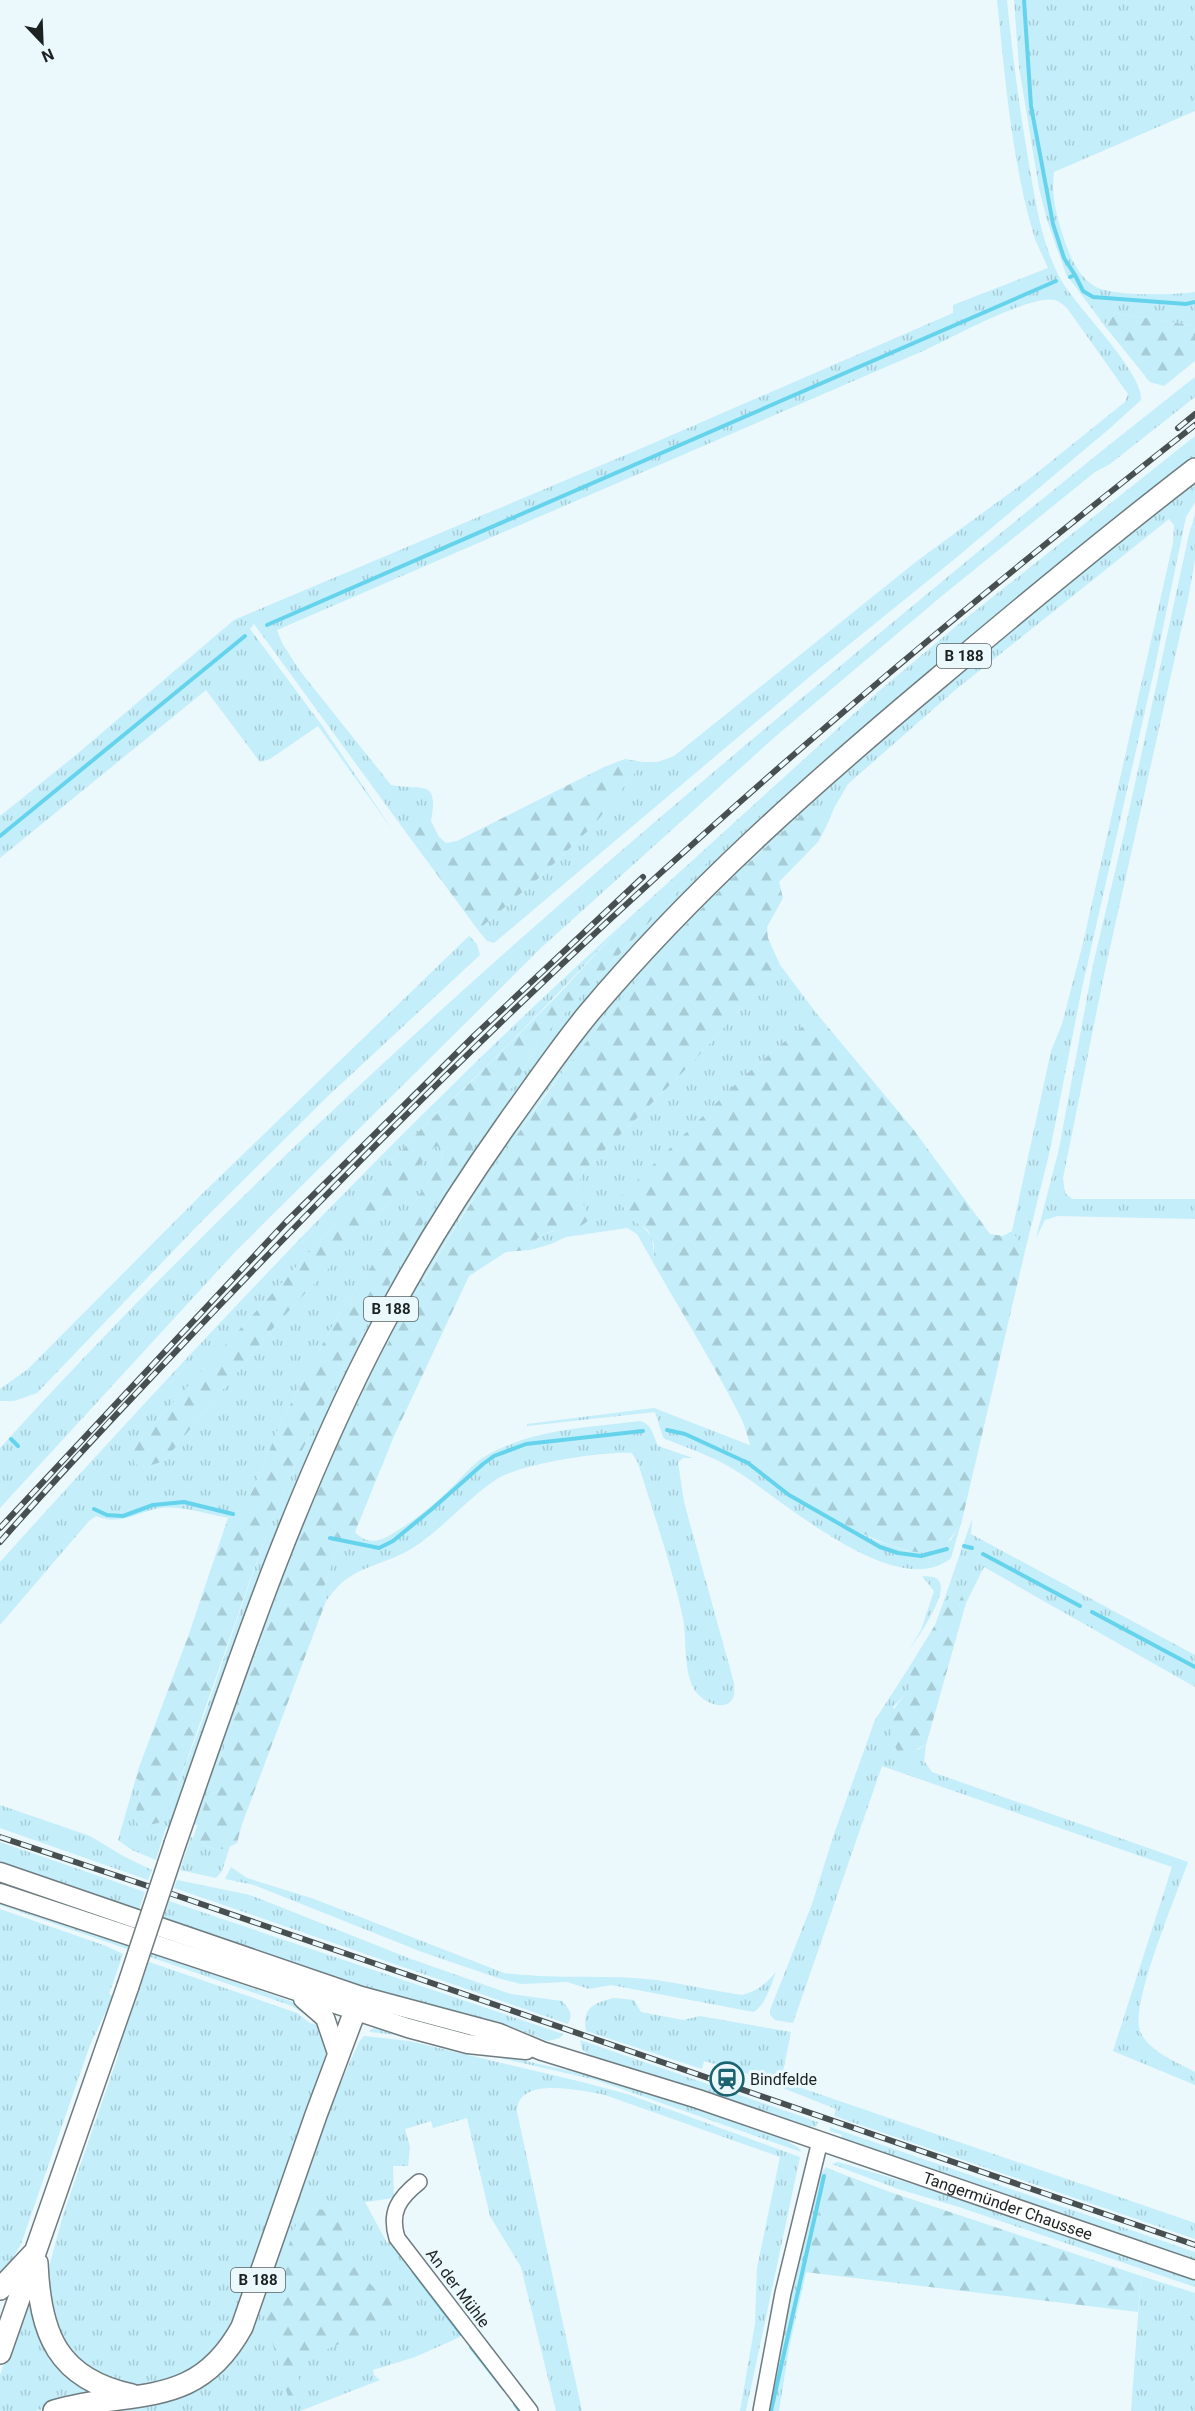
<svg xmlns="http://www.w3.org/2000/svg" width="1195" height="2411" viewBox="0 0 1195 2411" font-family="Roboto,sans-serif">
<defs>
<pattern id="grass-tufts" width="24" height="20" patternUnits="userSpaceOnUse" patternTransform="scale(1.5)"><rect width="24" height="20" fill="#c3eefa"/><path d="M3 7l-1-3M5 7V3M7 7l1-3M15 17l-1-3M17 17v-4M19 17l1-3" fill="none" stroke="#a7ccd6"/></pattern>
<pattern id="forest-firs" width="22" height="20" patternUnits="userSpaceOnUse" patternTransform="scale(1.5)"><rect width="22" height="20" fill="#c3eefa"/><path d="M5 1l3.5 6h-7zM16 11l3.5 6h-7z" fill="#a7ccd6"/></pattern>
</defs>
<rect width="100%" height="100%" fill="#ebf8fc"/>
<path fill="url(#grass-tufts)" d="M997,0H1007C1012,53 1019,105 1028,158C1035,199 1041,244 1061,280C1076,307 1144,373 1141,400L1109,429L951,562L814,673L494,943L487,941L478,930L540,877L594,825L643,762H658L674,756L917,561L1033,476L1125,402L1128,394L1067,308C1063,305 1059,301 1055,300C1030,294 949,339 923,351L277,630L282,643L300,671L391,785C423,791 439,778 431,821L412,818L407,822L405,831L254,624L250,629L321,724L394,832L318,726L270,759L260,762L206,690L0,858V816L76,755L234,620L642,448L953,313V305L1048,268C1044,258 1039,249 1035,239C1012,165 1005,77 997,0Z
M1014,0H1195V111L1054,172C1051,195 1056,214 1063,236C1069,254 1077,275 1094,286C1113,297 1173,295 1195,292V326L1116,313L1104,325L1066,274L1047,220L1039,188L1019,67Z
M1195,377V397L1110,464L1095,472L943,595L777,735L542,947L235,1252L0,1508V1448C250,1173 528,925 814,688C940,583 1066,478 1195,377Z
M1195,436V456C1103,529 1012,602 922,677C839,747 755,817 681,896C538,1046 417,1221 329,1408C265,1543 220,1687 170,1827H166L156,1860L132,1850L118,1840L136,1778L144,1784L134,1817L138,1824L146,1826L162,1822L174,1797L204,1716L267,1532L299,1457L335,1382L422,1225L520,1075L538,1042L679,890L775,795L774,791L770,790L879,691L960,623Z
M1195,479V502L1186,517L1154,671L1082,988L1050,1150L1025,1251L1012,1231L1051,1051L1062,1024L1083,943L1173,543L1174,525L1169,519L954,691L848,784L834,808L827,825L822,812L814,804L756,856L679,933L608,1015L543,1097L464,1212L423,1280L335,1452L306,1521L258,1648L198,1825L192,1824L299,1521L381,1344L463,1203L573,1049L620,991L710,892L866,748Z
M1195,515V560L1188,599L1105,970L1063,1178L1065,1193L1072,1199H1195V1219L1058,1216L1045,1220L1036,1238L1059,1149L1093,965L1126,825L1189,534Z
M628,919C561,991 494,1061 422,1128L132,1448L164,1461L275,1326L387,1205L435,1145L442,1148L443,1161L409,1209L335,1321L283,1418L244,1510L234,1518C207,1516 183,1503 155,1509C131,1515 121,1525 96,1516L89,1521L0,1625V1562C200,1340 406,1121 628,919Z
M469,936L477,944L480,955L327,1097L198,1225L37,1393L14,1401H0V1389L28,1369L203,1193Z
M780,965L817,1014L743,1077L628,1217C652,1232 654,1235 654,1264L637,1234L627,1228L566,1237L551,1244L530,1250C546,1218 567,1241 589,1219L577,1191L582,1173L693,1062Z
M654,1408L752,1446L759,1464L796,1493L874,1540L907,1551L951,1540L962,1520L951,1558C896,1604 779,1496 733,1469C712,1456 688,1448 665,1439L663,1437L655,1412L527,1426V1424Z
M640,1421C652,1424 653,1435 658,1446L693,1458H683L678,1462L684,1502L734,1683C734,1689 736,1696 731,1701C720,1712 698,1699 693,1687C683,1666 687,1640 683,1618C672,1566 654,1515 638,1463L632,1453C603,1451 520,1464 497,1479C466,1499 442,1530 411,1549C391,1561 365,1566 348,1578C339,1584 333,1592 326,1601L323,1591L336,1551L355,1532C366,1544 378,1543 392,1534C412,1522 433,1506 450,1489C461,1479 471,1465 484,1457C531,1429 586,1428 640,1421Z
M972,1519L971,1534L1195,1655V1687L984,1567L966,1603L961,1596L948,1600L942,1606Z
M922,1576C927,1577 935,1575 939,1581C949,1594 916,1640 908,1652L921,1630L934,1591Z
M908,1669C917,1686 905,1695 893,1707L917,1750L926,1745L924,1761L932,1772L1188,1862C1177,1894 1130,2004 1140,2031C1149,2052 1177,2062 1195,2072V2085L1113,2051L1172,1867L882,1766L793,2023L775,2020L770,2015V2010L812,1904L834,1834L875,1720Z
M0,1805L90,1836L123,1856L152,1870L148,1880L0,1828Z
M191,1837C209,1846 209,1853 230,1846L222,1871L216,1878L180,1870Z
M0,1842L145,1892L138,1912L0,1865Z
M231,1867L247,1878L314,1899L504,1973C555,1980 605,1974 656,1980C685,1984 713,1991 742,1995C757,1991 766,1984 776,1972C771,1985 766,2004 754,2012L611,1985L589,1989L567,1982L521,1984L501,1979L422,1952L254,1885L225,1879Z
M177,1880L250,1895L411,1959L511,1994L562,2001C570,2010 573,2013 568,2024L174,1888Z
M0,1901L296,2003L313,2020L292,2006L0,1905Z
M169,1901L563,2034L560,2038L548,2041L514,2028L365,1990L162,1921Z
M0,1909L106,1946L123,1954L109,1994L113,1996L90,2045L21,2244L0,2280Z
M149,1962L297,2013L310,2023L320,2025L327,2051L234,2324L204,2366L139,2389L101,2381L58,2342L46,2278L63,2215L117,2059L131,2002H134Z
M614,1998L634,2000L641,2012L683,2020L700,2016L791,2032L781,2081L1195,2223V2239L834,2116L836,2109L740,2071L704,2061L702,2069L586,2031C582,2008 593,2003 614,1998Z
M375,2028L589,2075L772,2133L799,2148L801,2152L596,2080L405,2036L370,2032V2030Z
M364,2036L409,2041L582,2082L627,2094L800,2157L746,2411H740L755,2324L757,2268L780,2157L605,2095C582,2091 517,2075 517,2112L582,2411H556L521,2267L490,2216L467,2118L433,2128L431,2121L405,2129L410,2147L408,2166H393L394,2198L365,2202L387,2243L390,2241L460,2337L415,2357L373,2370L374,2375L380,2380L300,2411H82C156,2406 203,2411 244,2340L320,2128L359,2042Z
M580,2040L818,2122L816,2127L811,2126L809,2129L588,2055L582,2049Z
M830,2127L1195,2252V2261L841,2139L842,2135L830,2131Z
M838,2162L979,2204L1195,2279V2287L959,2207L898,2189L832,2164Z
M826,2167L832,2170L828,2175L789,2348L779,2411H767L784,2320L819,2177Z
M1141,2276L1195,2293V2411H1131Z
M33,2281V2296L100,2393L36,2411H0V2375Z"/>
<path fill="url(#forest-firs)" d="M1116,313L1195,326V361L1164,386L1150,382L1104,325Z
M625,759L643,762L594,825L540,877L478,930L405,831L407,822L412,817L431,821L439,837L446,843L457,841L604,767Z
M770,790L774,791L775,795L679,890L538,1042L520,1075L422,1225L335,1382L299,1457L267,1532L174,1797L162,1822L146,1826L138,1824L134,1817L144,1784L136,1778L138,1770L189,1634L228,1518H234L244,1510L283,1418L335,1321L409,1209L443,1161L442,1148L435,1146L387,1205L275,1326L164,1461L142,1468L134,1463L132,1448L422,1128L474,1079L559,994L628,919Z
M814,803L822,812L827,825L818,842L779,882L783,898L767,927L768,938L780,965L693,1062L582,1173L577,1191L590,1219C566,1242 547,1217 530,1250L506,1252L469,1276L394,1436L355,1532L336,1551L323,1591L326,1601L242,1824L237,1843C216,1854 212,1849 193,1838C239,1709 278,1577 335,1451C422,1261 537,1090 677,935C719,888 768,846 814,803Z
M817,1014L913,1129L990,1234L1003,1236L1012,1231L1025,1251L962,1520C954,1535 946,1548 927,1552C891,1558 784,1492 760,1465C750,1453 748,1432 741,1418C715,1366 683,1315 654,1264V1244L648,1230L628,1217L619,1198L743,1077Z
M961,1595L966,1603L926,1745L907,1753L898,1752C870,1700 924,1701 908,1669L935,1625L942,1606L948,1600Z
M832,2170L887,2191L1141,2276L1138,2312L805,2272L828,2175Z
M312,2208L337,2212L348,2231L341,2253L375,2289L402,2293L409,2308C376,2336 329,2341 295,2369L302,2387L297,2394L289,2400L264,2314L300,2214Z"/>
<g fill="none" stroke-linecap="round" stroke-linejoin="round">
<path stroke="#66d3ed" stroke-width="4" d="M1024,0L1031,106L1053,224L1064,258L1075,275
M1070,277L1075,275L1083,291L1093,297L1186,304L1195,302
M267,625L1056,281
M0,836L245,636
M667,1430L685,1434L748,1463L789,1495L880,1547L898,1553L921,1556L947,1549
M11,1439L18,1446
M94,1509L107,1515L123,1516L153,1505L184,1502L233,1514
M330,1538L379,1548L393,1541L432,1509L483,1464L494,1456L526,1444L643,1431
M964,1546L972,1548
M983,1554L1080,1606
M1092,1612L1195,1667
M414,2272L461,2334
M471,2347L504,2389
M515,2404L520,2411
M771,2411L824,2176"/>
<defs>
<path id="minor" d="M419,2182C399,2198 389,2212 397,2238L530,2411
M761,2411L783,2293L820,2141"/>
<g id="major">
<path id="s1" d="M0,1872L361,1996L499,2033L542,2051L698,2099L1195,2270"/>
<path d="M0,1893L408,2028L468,2044L526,2050"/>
<path d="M303,1999L325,2018L338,2056"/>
</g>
<path id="highway" d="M175,1844C236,1669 294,1494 380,1330C418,1257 462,1187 509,1121C535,1085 560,1048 588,1014C691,891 813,783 936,680C1021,608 1107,537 1195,469
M37,2263C40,2334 57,2379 132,2395
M0,2289L33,2254
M0,2353L128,1986
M54,2411C135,2388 196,2411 242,2327L316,2115L355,2011"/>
</defs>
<use href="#minor" stroke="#707c7f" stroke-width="18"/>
<use href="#major" stroke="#707c7f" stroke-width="21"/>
<use href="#highway" stroke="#707c7f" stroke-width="24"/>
<use href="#minor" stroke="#fff" stroke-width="15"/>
<use href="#major" stroke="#fff" stroke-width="18"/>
<use href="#highway" stroke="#fff" stroke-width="21"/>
<defs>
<path id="rail" d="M1178,428L1195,414
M0,1528L286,1222L475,1035L643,877
M0,1542C70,1462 145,1384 218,1307C377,1140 542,978 714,825C869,686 1031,554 1195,425
M0,1837L175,1895L1195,2245"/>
</defs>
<use href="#rail" stroke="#484f50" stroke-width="6"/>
<use href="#rail" stroke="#ebf8fc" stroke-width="4" stroke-dasharray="11" stroke-linecap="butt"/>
<defs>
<path id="highway-bridge" d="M128,1986L175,1844"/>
</defs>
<use href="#highway-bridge" stroke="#707c7f" stroke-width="24" stroke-linecap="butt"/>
<use href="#highway-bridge" stroke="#fff" stroke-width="21"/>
</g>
<defs>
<symbol id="station-ring" viewBox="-11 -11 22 22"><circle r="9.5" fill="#ebf8fc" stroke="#1c6372" stroke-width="1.5"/><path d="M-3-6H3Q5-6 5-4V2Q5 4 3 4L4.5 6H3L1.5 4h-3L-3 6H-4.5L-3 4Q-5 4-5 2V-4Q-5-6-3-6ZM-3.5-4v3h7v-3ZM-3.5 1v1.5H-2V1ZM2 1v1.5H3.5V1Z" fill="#1c6372"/></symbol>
</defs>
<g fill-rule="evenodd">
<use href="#station-ring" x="708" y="2060" width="38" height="38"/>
</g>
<g text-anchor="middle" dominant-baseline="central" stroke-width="6" stroke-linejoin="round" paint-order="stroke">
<g fill="#ebf8fc" stroke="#5a6263" stroke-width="1.5">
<rect x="937" y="644" width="54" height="24" rx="4.5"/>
<rect x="364" y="1297" width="54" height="24" rx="4.5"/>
<rect x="231" y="2268" width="54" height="24" rx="4.5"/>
</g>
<g font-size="15" font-weight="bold" fill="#1c2122">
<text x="964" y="656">B 188</text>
<text x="391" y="1309">B 188</text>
<text x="258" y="2280">B 188</text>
</g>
<g font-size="16" fill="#1c2122" stroke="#ebf8fc" text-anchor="start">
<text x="750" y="2079">Bindfelde</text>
</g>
<g font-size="16" fill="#1c2122" stroke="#ebf8fc">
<text stroke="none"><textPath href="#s1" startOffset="1062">Tangermünder Chaussee</textPath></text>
<text transform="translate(458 2288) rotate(53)">An der Mühle</text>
</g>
</g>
<g transform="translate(42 42) rotate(157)" stroke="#ebf8fc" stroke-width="4.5" paint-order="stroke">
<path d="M0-4.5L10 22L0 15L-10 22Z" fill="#1c2122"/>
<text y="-9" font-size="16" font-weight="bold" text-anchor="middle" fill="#1c2122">N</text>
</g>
</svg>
